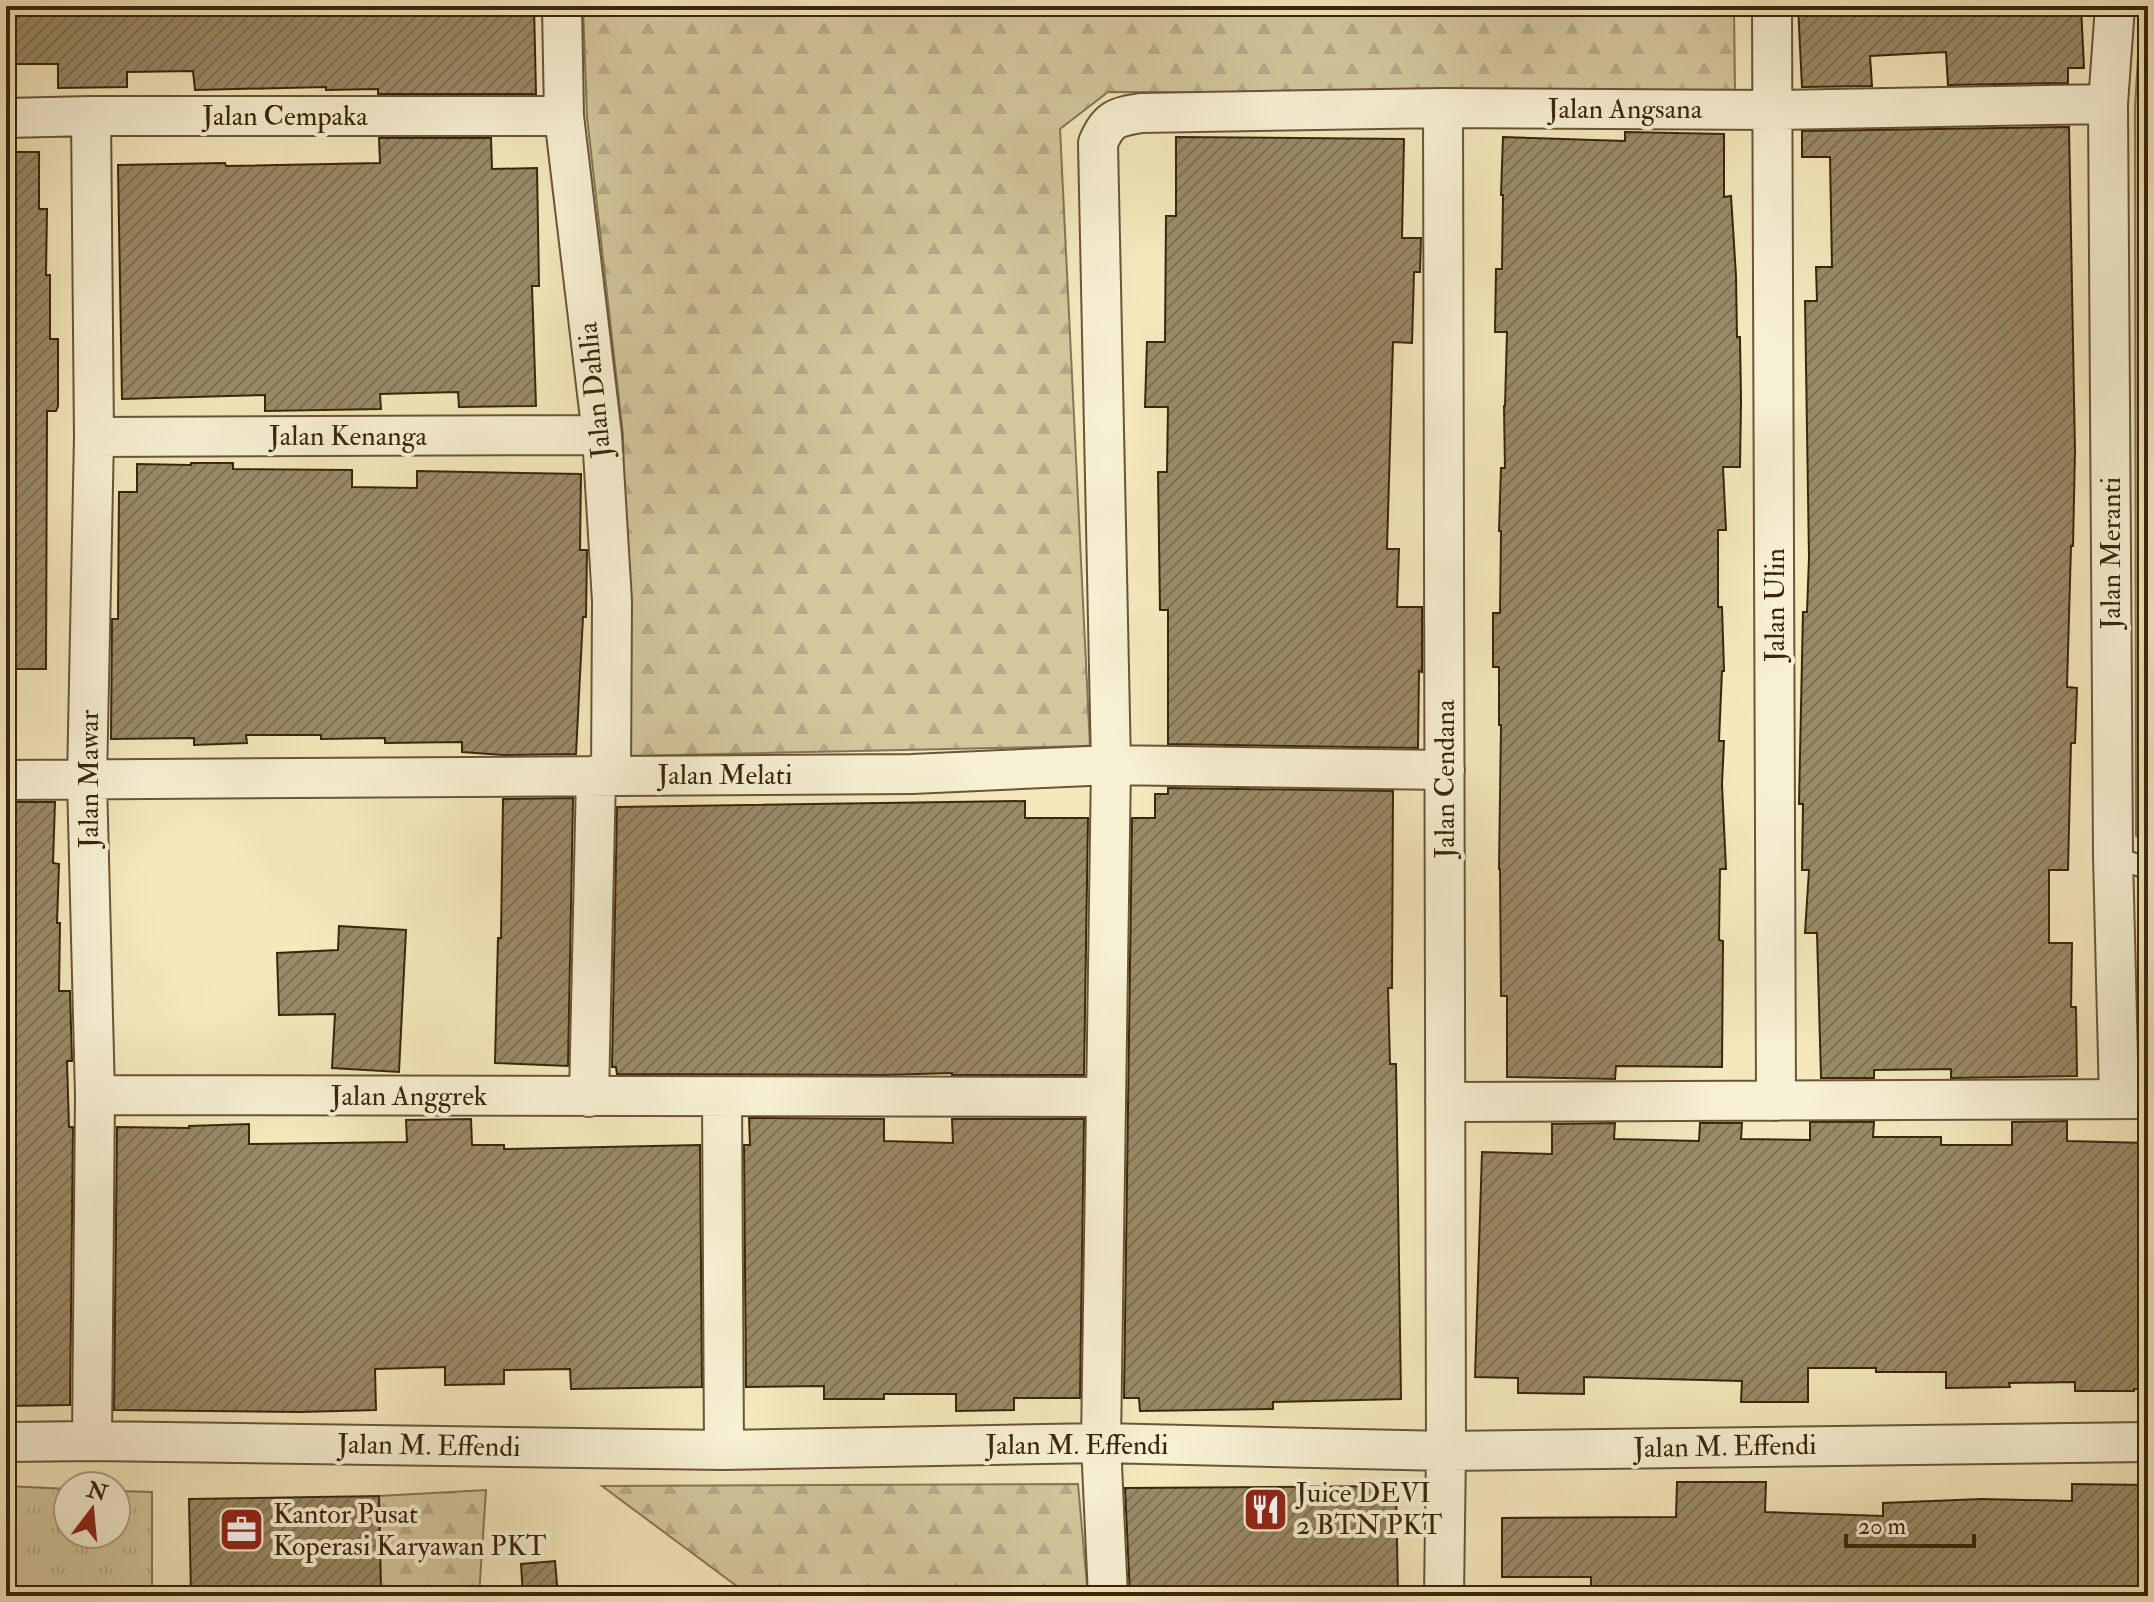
<svg xmlns="http://www.w3.org/2000/svg" width="2154" height="1602" viewBox="0 0 2154 1602" font-family="'IM FELL Double Pica',serif">
<defs>
<pattern id="grass-tufts" width="24" height="20" patternUnits="userSpaceOnUse" patternTransform="scale(2)"><rect width="24" height="20" fill="#d4c79e"/><path d="M3 7l-1-3M5 7V3M7 7l1-3M15 17l-1-3M17 17v-4M19 17l1-3" fill="none" stroke="#b7ab87"/></pattern>
<pattern id="forest-firs" width="22" height="20" patternUnits="userSpaceOnUse" patternTransform="scale(2)"><rect width="22" height="20" fill="#d4c79e"/><path d="M5 1l3.5 6h-7zM16 11l3.5 6h-7z" fill="#b7ab87"/></pattern>
<pattern id="building-hatch" width="6" height="6" patternUnits="userSpaceOnUse" patternTransform="scale(2)"><rect width="6" height="6" fill="#9a8b67"/><path d="M-1 1l2-2M0 6l6-6M5 7l2-2" fill="none" stroke="#7f7153"/></pattern>
</defs>
<rect width="100%" height="100%" fill="#f4e8bc"/>
<filter id="stains"><feTurbulence type="fractalNoise" baseFrequency=".0025" numOctaves="4"/><feColorMatrix values="0 0 0 0 .2 0 0 0 0 .09 0 0 0 0 .02 0 0 0 .5 -.17"/></filter>
<radialGradient id="worn" r=".72"><stop offset=".6" stop-color="#630" stop-opacity="0"/><stop offset="1" stop-color="#630" stop-opacity=".3"/></radialGradient>
<path fill="url(#grass-tufts)" stroke="#867654" stroke-width="2" d="M6,1486L68,1489V1534H116V1491L152,1492V1596H6Z"/>
<path fill="url(#forest-firs)" stroke="#867654" stroke-width="2" d="M583,6H1734L1735,93L1108,92L1060,129L1090,746L628,756L623,435L587,117Z
M2141,6H2148V842L2136,836L2135,107Z
M1078,1484L1088,1596H750L602,1486Z
M486,1490L479,1596H381L379,1496Z"/>
<path fill="url(#building-hatch)" stroke="#39260b" stroke-width="2" d="M6,6H534L536,94H378V89L326,90V87L195,90L193,71L127,72V87L58,88V64H6Z
M1798,6H2081L2084,68H2068V83L1948,85L1946,52L1870,56L1872,86L1802,87Z
M2069,127L2075,451L2073,546H2071L2067,687L2077,688L2075,743H2071L2068,870H2049V943H2072L2071,1007H2076L2077,1076L1951,1078V1069L1874,1070V1078H1821L1817,933H1805L1809,870H1802L1803,804H1799L1803,612H1807L1809,558L1805,301H1817L1816,267H1832L1830,157H1802V131Z
M1625,132L1724,134V197L1731,196L1736,276L1737,337H1740L1741,401L1740,467H1723L1726,530H1718V607H1722L1724,671H1722L1719,741H1724L1722,784L1726,869H1720L1719,940L1723,941L1722,1067L1616,1066L1615,1079L1507,1077V996H1501L1500,869H1499L1501,725H1499V667H1493V613H1500L1501,531H1499L1501,468H1505L1504,406H1505L1507,332H1495L1496,269H1502L1503,195H1501L1503,137L1625,141Z
M1176,137L1404,139L1402,238H1421L1420,272H1414L1412,343L1393,342L1387,549H1399L1397,607H1422V672L1419,671L1418,748L1168,744V610H1160L1158,472H1167L1168,407H1145L1147,342H1165L1166,216H1176Z
M379,138H491L492,169L537,168L539,286H532L536,406L459,407L458,392L380,394L381,409L265,411V395L122,399L118,165L225,163L226,166L380,163Z
M6,152H39V209H47L46,275H50V339H58V406L56,411H47L46,669H6Z
M191,463H233V469L352,470V487L417,488V471L581,474L580,550H587L586,617H583L576,754L504,755L462,752V742L385,743V738L321,739V735H246L247,743L194,745V738L111,739L112,619H118L119,492H137V464L191,465Z
M1168,788L1393,791L1392,988H1388L1390,1064H1396L1401,1399L1273,1402V1409L1140,1411L1139,1398H1124L1132,818H1155V794H1168Z
M573,798L568,1066L495,1063L498,938H501L503,799Z
M1025,801V818H1088L1084,1075H952V1073L884,1075L617,1074L616,1067H612L617,807Z
M6,802H55L53,863L59,864L57,923H60L59,991H70L72,1061H67L69,1127H73L70,1405L6,1406Z
M339,926L406,930L399,1072L332,1068L335,1014L279,1015L277,953L338,950Z
M749,1118L884,1119V1141L953,1143L952,1119H1084L1080,1398H1014V1410L956,1411V1394H884V1399H824V1386L746,1387L744,1145H750Z
M471,1119L472,1145H504V1149L700,1145L702,1387L571,1389L570,1369L504,1370V1384L445,1385V1367L375,1369L376,1410L299,1412L114,1410L117,1127L189,1128V1126L249,1124V1144L407,1142L406,1120Z
M2067,1121V1141L2148,1143V1389H2134V1391H2075V1382L2009,1383L2010,1387L1946,1388V1372H1876V1368H1808V1402H1741L1742,1381L1584,1377V1394L1518,1393V1378L1475,1377L1482,1152L1552,1154V1124L1615,1123L1614,1139L1699,1141L1700,1123H1742L1741,1139L1810,1140V1122H1874L1873,1137H1941V1145H2012V1122Z
M1677,1482H1766L1765,1512L1883,1516V1503L1982,1499L2072,1501V1484L2148,1485V1596H1981V1594L1676,1596V1586H1591V1577H1502V1518L1676,1517Z
M1396,1486L1398,1596H1130L1125,1488Z
M379,1496L381,1596H191L189,1499Z
M555,1561L558,1596H523L521,1564Z"/>
<g fill="none" stroke-linecap="round" stroke-linejoin="round">
<defs>
<path id="service" d="M2113,856L2148,869"/>
<path id="minor" d="M562,6L564,116L602,435L612,601L611,775
M1772,6L1776,1101
M2115,6L2108,104L2113,856L2119,1099
M1443,108L1446,1451L1444,1596
M91,116L94,437L87,780L95,1095L92,1441
M6,118L91,116H564
M94,437L602,435
M6,780L912,774L1111,765L1445,770
M95,1095L1105,1097
M589,1097L596,775
M722,1097L724,1450
M1445,1102L2148,1099
M6,1442L92,1441L724,1450L1101,1443L1446,1451L2148,1442
M1108,1596L1101,1443L1111,765L1098,143C1108,119 1116,117 1141,113L1443,108L1773,110L2108,104"/>
</defs>
<use href="#service" stroke="#685637" stroke-width="24"/>
<use href="#minor" stroke="#685637" stroke-width="42"/>
<use href="#service" stroke="#f8f0d3" stroke-width="20"/>
<use href="#minor" stroke="#f8f0d3" stroke-width="38"/>
</g>
<defs>
<symbol id="restaurant-square" viewBox="-11 -11 22 22"><rect x="-9" y="-9" width="18" height="18" rx="4" fill="#8f2418" stroke="#f8f0d3"/><path d="M-5-6h1v4h1v-4h1v4h1v-4h1v5L-1.5 .5V6h-2V.5L-5-1ZM5-6V6H3V1.5H1.5Q1.5-4 5-6Z" fill="#fff"/></symbol>
<symbol id="office-square" viewBox="-11 -11 22 22"><rect x="-9" y="-9" width="18" height="18" rx="4" fill="#8f2418" stroke="#f8f0d3"/><path d="M-6-3h4V-5.5h4V-3h4V5H-6ZM-1-4.5V-3h2v-1.5ZM-6 0V1H6V0Z" fill="#fff"/></symbol>
</defs>
<g fill-rule="evenodd">
<use href="#restaurant-square" x="1240" y="1484" width="51" height="51"/>
<use href="#office-square" x="216" y="1504" width="51" height="51"/>
</g>
<g text-anchor="middle" dominant-baseline="central" stroke-width="8" stroke-linejoin="round" paint-order="stroke">
<g font-size="28" fill="#39260b" stroke="#f8f0d3">
<text x="1625" y="109">Jalan Angsana</text>
<text x="285" y="116">Jalan Cempaka</text>
<text transform="translate(595 390) rotate(-96)">Jalan Dahlia</text>
<text x="348" y="436">Jalan Kenanga</text>
<text transform="translate(2111 553) rotate(-90)">Jalan Meranti</text>
<text transform="translate(1775 605) rotate(-90)">Jalan Ulin</text>
<text x="725" y="775">Jalan Melati</text>
<text transform="translate(89 779) rotate(-90)">Jalan Mawar</text>
<text transform="translate(1445 779) rotate(-90)">Jalan Cendana</text>
<text x="409" y="1096">Jalan Anggrek</text>
<text x="1077" y="1445">Jalan M. Effendi</text>
<text transform="translate(429 1446) rotate(1)">Jalan M. Effendi</text>
<text transform="translate(1725 1447) rotate(-1)">Jalan M. Effendi</text>
</g>
<g font-size="28" fill="#39260b" stroke="#f8f0d3" text-anchor="start">
<text x="1296" y="1493">Juice DEVI<tspan x="1296" dy="32">2 BTN PKT</tspan></text>
<text x="273" y="1514">Kantor Pusat<tspan x="273" dy="32">Koperasi Karyawan PKT</tspan></text>
</g>
</g>
<rect width="2154" height="1602" fill="none" stroke="#f4e8bc" stroke-width="32"/>
<rect x="8" y="8" width="2138" height="1586" fill="none" stroke="#39260b" stroke-width="4"/>
<rect x="16" y="16" width="2122" height="1570" fill="none" stroke="#39260b" stroke-width="2"/>
<g transform="translate(92 1510) rotate(16)"><circle r="38" fill="#f8f0d3" stroke="#ac9f83" stroke-width="2"/>
<path d="M0-6L14 30L0 20L-14 30Z" fill="#8f2418"/>
<text y="-12" font-size="22" font-weight="bold" text-anchor="middle" fill="#39260b">N</text>
</g>
<path d="M1846 1534v12h128v-12" fill="none" stroke="#39260b" stroke-width="4"/>
<text x="1858" y="1534" font-size="24" fill="#39260b" stroke="#f8f0d3" stroke-width="6" paint-order="stroke">20 m</text>
<rect width="100%" height="100%" filter="url(#stains)"/>
<rect width="100%" height="100%" fill="url(#worn)"/>
</svg>
